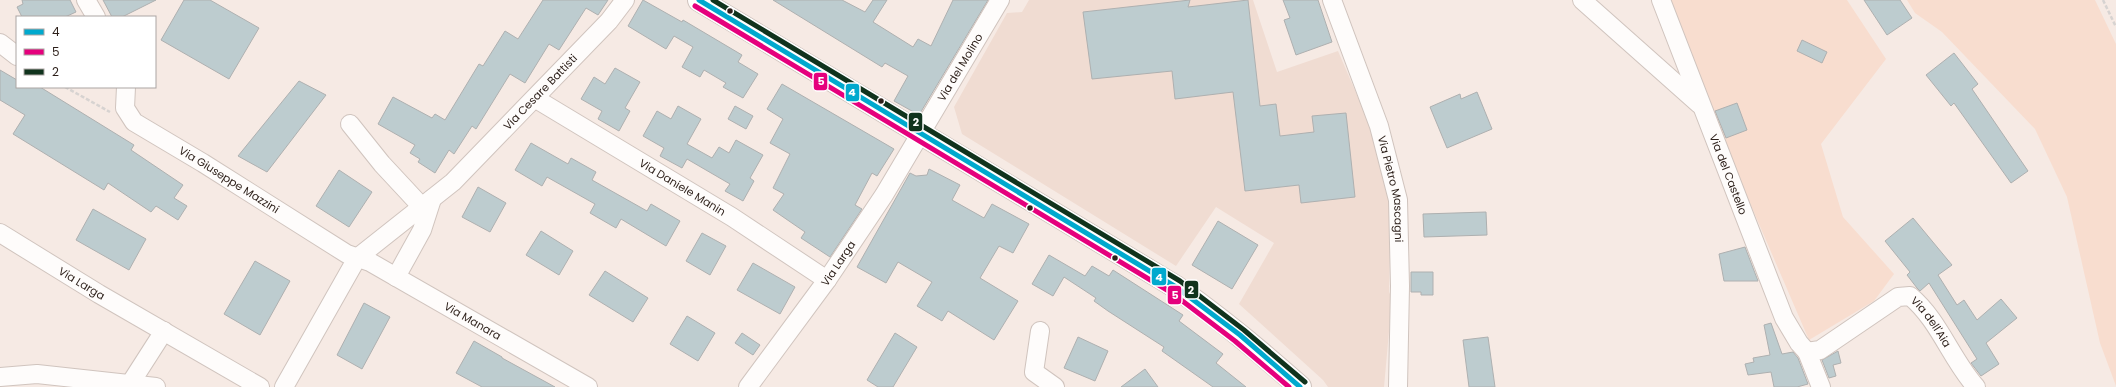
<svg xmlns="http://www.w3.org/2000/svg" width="2116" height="387" viewBox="0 0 2116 387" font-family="Poppins,sans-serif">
<rect width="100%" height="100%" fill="#f6eae4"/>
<path fill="#f0dcd2" d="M1029,0H1253L1277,72L1338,51L1372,130L1389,190L1392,228L1390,242L1389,292L1392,298L1384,387H1328L1323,380L1239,304L1274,243L1216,207L1176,266L962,134L954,107L1007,13L1022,12Z"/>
<path fill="#f8ddcf" d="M1671,0H1847L1886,59L1821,144L1843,217L1894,274L1874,301L1809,340L1728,152Z
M1907,0H2095L2116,44V386L2100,343L2067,197L2035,129L1942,32L1915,13Z"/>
<path fill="#bdcccf" stroke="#aeb0b0" d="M22,0H70L76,12L65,17H22L17,7L23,4Z
M103,0H156L122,17H112Z
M184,0H210L259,28L229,79L161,40Z
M543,0H608L598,15L586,8L559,50L549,44L525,83L510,74L476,129L472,126L454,154L449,150L435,173L418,162L420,159L410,153L415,145L378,124L393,97L432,118L435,114L445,120L479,64L483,66L505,31L518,39Z
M643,0L682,22L683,20L742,55L738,62L758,74L743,98L723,87L726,83L704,70L700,77L682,67L693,47L674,36L666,49L628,26Z
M773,0H842L865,12L873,0H887L873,22L913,47L918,39L931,46L953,0H988L919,115L894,101L908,76L885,63L882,67Z
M1190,0L1188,7L1248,0L1260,106L1276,104L1280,136L1314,132L1312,116L1346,113L1355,197L1301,203L1299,185L1245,191L1233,92L1175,99L1172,71L1092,79L1083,12Z
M1283,0H1318L1332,42L1296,55L1284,20L1290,18Z
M1864,0H1900L1912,18L1887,35Z
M1802,40L1827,52L1822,63L1797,51Z
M1954,53L1978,84L1972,89L2028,171L2011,183L1954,103L1951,106L1926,75Z
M615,68L640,82L625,108L630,111L619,131L598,119L602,111L581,99L594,77L605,84Z
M0,70L17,80V87H40L134,145L131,150L183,185L174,198L187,206L178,220L156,206L151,212L108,183L104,190L13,134L25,115L0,100Z
M299,81L326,95L267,172L238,156Z
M782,84L894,149L877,176L872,173L855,205L862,209L830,257L801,238L805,232L773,210L784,194L773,188L790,154L770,143L783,119L767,109Z
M1477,92L1492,129L1447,148L1430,107L1460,94L1461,99Z
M1737,103L1747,130L1726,138L1715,111Z
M678,106L701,119L687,144L712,158L719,147L729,153L736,140L763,155L750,178L754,181L743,201L725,191L730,184L687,159L682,168L660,156L664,148L643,136L657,111L671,119Z
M735,106L753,116L746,129L728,119Z
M531,143L568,164L571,158L596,172L592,180L647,211L651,204L680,221L666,246L621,219L616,228L590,213L595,204L547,177L542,186L515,170Z
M929,169L960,185L952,200L984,218L992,204L1029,224L1013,253L999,246L980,278L1018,301L994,340L948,311L942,321L917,306L932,282L898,262L886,283L857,267L910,173L916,176L927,175Z
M339,170L372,192L349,227L316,206Z
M478,187L506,203L490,232L462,217Z
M93,209L146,239L129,270L76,240Z
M1486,212L1487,235L1424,237L1423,214Z
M1913,218L1952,265L1938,275L1957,305L1964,300L1977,320L2001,299L2017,318L1986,343L1999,364L1981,376L1971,363L1977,359L1929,283L1920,291L1917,288L1907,275L1910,272L1885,241Z
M1218,221L1258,245L1232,289L1192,265Z
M541,231L573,251L559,275L526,255Z
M702,233L726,246L710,275L686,261Z
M1745,247L1758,281H1724L1719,254Z
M1049,255L1085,276L1092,266L1109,276L1113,270L1183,315L1179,321L1223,354L1216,363L1246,387H1213L1162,351L1164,347L1108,311L1094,301L1096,298L1064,277L1053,296L1032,284Z
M255,261L290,281L260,335L224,314Z
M753,263L795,287L780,314L737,290Z
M605,271L648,298L633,322L589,295Z
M1411,272H1433V295H1421V292H1411Z
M364,303L390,317L362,369L337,355Z
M687,316L715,333L698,361L670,344Z
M1771,323L1782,354L1793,352L1798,358L1808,384L1797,387H1774L1771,372L1748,375L1745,364L1754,362L1753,358L1770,355L1764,325Z
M742,333L760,345L753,355L735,343Z
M895,333L917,347L893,387H878L867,380Z
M1078,337L1108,351L1095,381L1064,368Z
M1488,337L1495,387H1469L1463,340Z
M474,341L502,357V358L555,387H482L456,373Z
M1838,351L1841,363L1833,365L1836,376L1829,378L1822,360Z
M1145,369L1158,387H1121Z"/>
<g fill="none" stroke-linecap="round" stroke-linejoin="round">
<defs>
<g id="minor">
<path d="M86,0L96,17"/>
<path id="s1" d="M1332,0L1379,126L1398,200L1400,286L1398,387"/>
<path d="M1582,0L1699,104"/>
<path id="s2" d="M1661,0L1784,318L1799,343L1807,352L1821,387"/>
<path d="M0,43L17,56"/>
<path id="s3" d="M126,87L125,108L134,122L203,163L347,254L370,262L588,387"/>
<path id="s4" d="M536,99L732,217L827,280"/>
<path d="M350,124L382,164L422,207"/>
<path id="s5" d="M0,233L99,294L260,387"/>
<path d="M396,277L422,230L432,199"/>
<path d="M1040,331L1034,372L1055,387"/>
<path id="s6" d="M1807,352L1820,350L1898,297L1910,296C1939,320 1951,359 1976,387"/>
<path d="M0,377L37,374L156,387"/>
<path d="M130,384L164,331"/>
<path id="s7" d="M284,387L357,258L453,182L609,21L625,0"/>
<path id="s8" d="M748,387L827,280L884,195L1000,0"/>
</g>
<path id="tertiary" d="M699,0L1176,287C1220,318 1260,351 1300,387"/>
</defs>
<use href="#minor" stroke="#d0c4be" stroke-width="20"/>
<use href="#tertiary" stroke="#d0c4be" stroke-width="24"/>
<path stroke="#d7d3d1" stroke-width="2.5" stroke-dasharray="4 2" stroke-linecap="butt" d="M2103,0L2116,27
M65,87L110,112"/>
<use href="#minor" stroke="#fefcfb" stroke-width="18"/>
<use href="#tertiary" stroke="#fefcfb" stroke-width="22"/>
<defs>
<path id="bus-1" d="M699,0L1176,287L1240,335L1300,387"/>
<path id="bus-2" d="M695,6L1172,293L1235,341L1289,387"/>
<path id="bus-3" d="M713,0L1180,281L1244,330L1305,382"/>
</defs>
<use href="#bus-1" stroke="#fff" stroke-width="8"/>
<use href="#bus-2" stroke="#fff" stroke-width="8"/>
<use href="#bus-3" stroke="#fff" stroke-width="8"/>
<use href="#bus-1" stroke="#00a9ce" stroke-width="5"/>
<use href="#bus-2" stroke="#e5007d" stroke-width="5"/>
<use href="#bus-3" stroke="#10331d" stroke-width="5"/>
</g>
<g fill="#2c1f19" stroke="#fff" stroke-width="1.5">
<circle cx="730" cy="11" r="3.5"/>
<circle cx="881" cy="101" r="3.5"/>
<circle cx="1030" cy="208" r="3.5"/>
<circle cx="1115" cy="258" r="3.5"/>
</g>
<g text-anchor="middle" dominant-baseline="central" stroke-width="3" stroke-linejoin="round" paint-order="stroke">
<g font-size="11" fill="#2c1f19" stroke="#fff">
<text stroke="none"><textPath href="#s8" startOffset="384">Via del Molino</textPath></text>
<text stroke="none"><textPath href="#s7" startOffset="396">Via Cesare Battisti</textPath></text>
<text stroke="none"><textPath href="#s2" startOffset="187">Via del Castello</textPath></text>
<text stroke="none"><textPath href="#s3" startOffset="149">Via Giuseppe Mazzini</textPath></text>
<text stroke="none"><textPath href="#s4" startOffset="171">Via Daniele Manin</textPath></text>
<text stroke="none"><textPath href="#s1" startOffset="199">Via Pietro Mascagni</textPath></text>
<text stroke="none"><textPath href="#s8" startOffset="153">Via Larga</textPath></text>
<text stroke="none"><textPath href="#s5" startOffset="96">Via Larga</textPath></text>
<text stroke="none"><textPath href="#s3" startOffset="431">Via Manara</textPath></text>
<text stroke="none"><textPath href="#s6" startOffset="153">Via dell'Aia</textPath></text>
</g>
</g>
<g stroke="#fff" stroke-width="1.5">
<rect x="813" y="72" width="15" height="19" rx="4" fill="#e5007d"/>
<rect x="845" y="83" width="15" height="19" rx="4" fill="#00a9ce"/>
<rect x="908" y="112" width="15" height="20" rx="4" fill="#10331d"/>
<rect x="1151" y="267" width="16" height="19" rx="4" fill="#00a9ce"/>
<rect x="1184" y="280" width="15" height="19" rx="4" fill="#10331d"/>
<rect x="1167" y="285" width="15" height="20" rx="4" fill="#e5007d"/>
</g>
<g font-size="11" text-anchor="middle" font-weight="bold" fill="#fff">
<text x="821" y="85">5</text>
<text x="852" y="96">4</text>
<text x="916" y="126">2</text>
<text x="1159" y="281">4</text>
<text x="1191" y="294">2</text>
<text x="1175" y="299">5</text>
</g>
<rect x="16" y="16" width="140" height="72" fill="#ffffff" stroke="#aba5a3"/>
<rect x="24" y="29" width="20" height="6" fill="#00a9ce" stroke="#aba5a3"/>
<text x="52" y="36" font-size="12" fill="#2c1f19">4</text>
<rect x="24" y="49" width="20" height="6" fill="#e5007d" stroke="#aba5a3"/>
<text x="52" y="56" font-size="12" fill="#2c1f19">5</text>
<rect x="24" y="69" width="20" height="6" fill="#10331d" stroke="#aba5a3"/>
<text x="52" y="76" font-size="12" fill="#2c1f19">2</text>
</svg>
